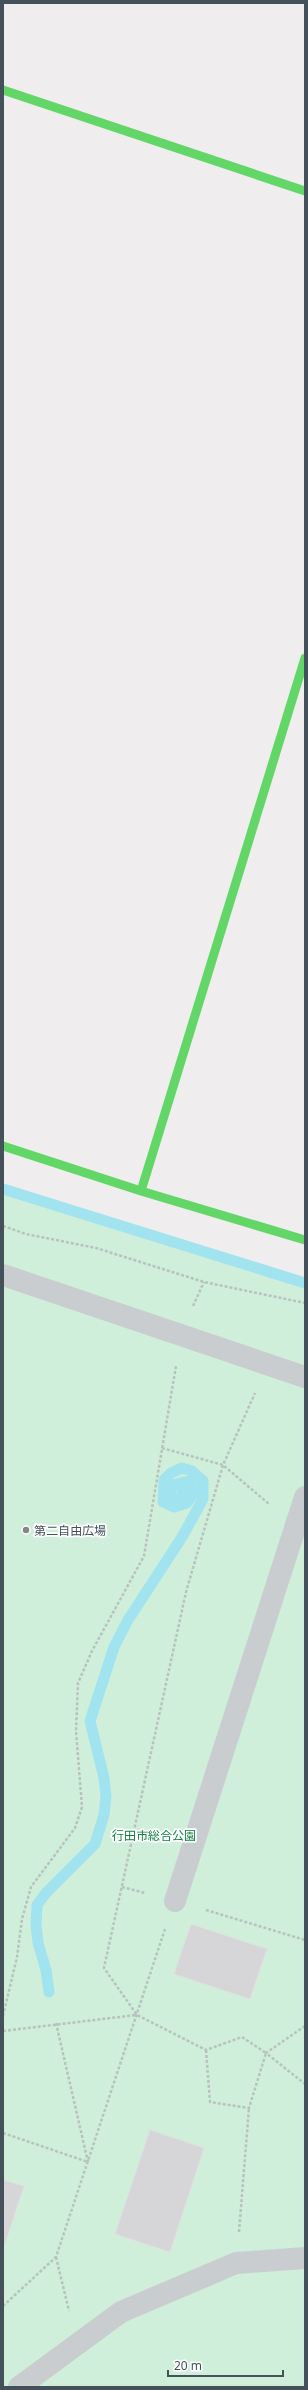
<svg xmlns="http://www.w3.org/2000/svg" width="308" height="2390" viewBox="0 0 308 2390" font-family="'Noto Sans','Noto Sans JP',sans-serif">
<rect width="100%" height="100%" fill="#efeded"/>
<path fill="#d0efda" d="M3,1188L305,1283V2387H3Z"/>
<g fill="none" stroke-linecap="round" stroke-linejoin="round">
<path stroke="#a1e4f0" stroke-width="11" d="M3,1189L305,1283
M49,1992L46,1970L38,1943L36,1925L37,1905L46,1893L95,1844L104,1815L106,1796L104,1778L90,1721L114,1647L128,1620L182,1537L203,1499V1481L192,1471L182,1468L171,1473L164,1480L163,1502L174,1507L187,1503L195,1491L189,1481L172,1485L170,1494L175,1499L183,1496L186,1492L182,1490"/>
</g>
<path fill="#d6d5d7" stroke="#e0dfe0" d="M191,1924L267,1949L250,1999L174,1974Z
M150,2130L204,2148L170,2252L115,2234Z
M3,2180L24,2186L3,2250Z"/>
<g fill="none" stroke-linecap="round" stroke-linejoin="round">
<path stroke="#b6c3be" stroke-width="2.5" stroke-dasharray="3 2" stroke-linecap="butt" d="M3,1226L26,1234L96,1248L204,1282L305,1303
M193,1306L204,1282
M162,1448L223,1465L269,1504
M122,1887L145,1893
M206,1910L305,1940
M3,2016L17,1957L22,1919L31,1887L75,1828L82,1807L76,1731L78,1683L92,1651L144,1556L176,1366
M56,2023L88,2162
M305,2026L266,2053L305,2084
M3,2031L136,2015
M206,2050L210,2102L249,2108L266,2053L242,2037L206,2050L137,2015L104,1968L186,1592L223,1465L255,1393
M3,2133L88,2162
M239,2232L249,2108
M56,2257L69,2311
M3,2306L56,2257L165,1929"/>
<path stroke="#cacdcf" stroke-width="22" d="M3,1275L305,1377
M175,1901L305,1497
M19,2387L121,2312L236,2263L305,2258"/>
<path stroke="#63d668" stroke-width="9" d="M3,90L305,191
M3,1146L141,1191L305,1240
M141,1191L305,658"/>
</g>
<circle fill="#80888e" stroke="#fff" stroke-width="1.5" cx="26" cy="1530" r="4"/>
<g text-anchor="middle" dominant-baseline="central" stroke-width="3.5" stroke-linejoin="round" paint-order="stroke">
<g font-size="12" fill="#44515b" stroke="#fff" text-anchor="start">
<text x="34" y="1530">第二自由広場</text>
</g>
<g font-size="12" fill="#108143" stroke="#fff">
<text x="154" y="1835">行田市総合公園</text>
</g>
</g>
<rect width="308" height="2390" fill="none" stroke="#44515b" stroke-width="8"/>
<path d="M168 2370v6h115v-6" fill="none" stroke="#44515b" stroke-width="2"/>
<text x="174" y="2370" font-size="12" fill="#44515b" stroke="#ffffff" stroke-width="3" paint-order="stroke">20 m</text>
</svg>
